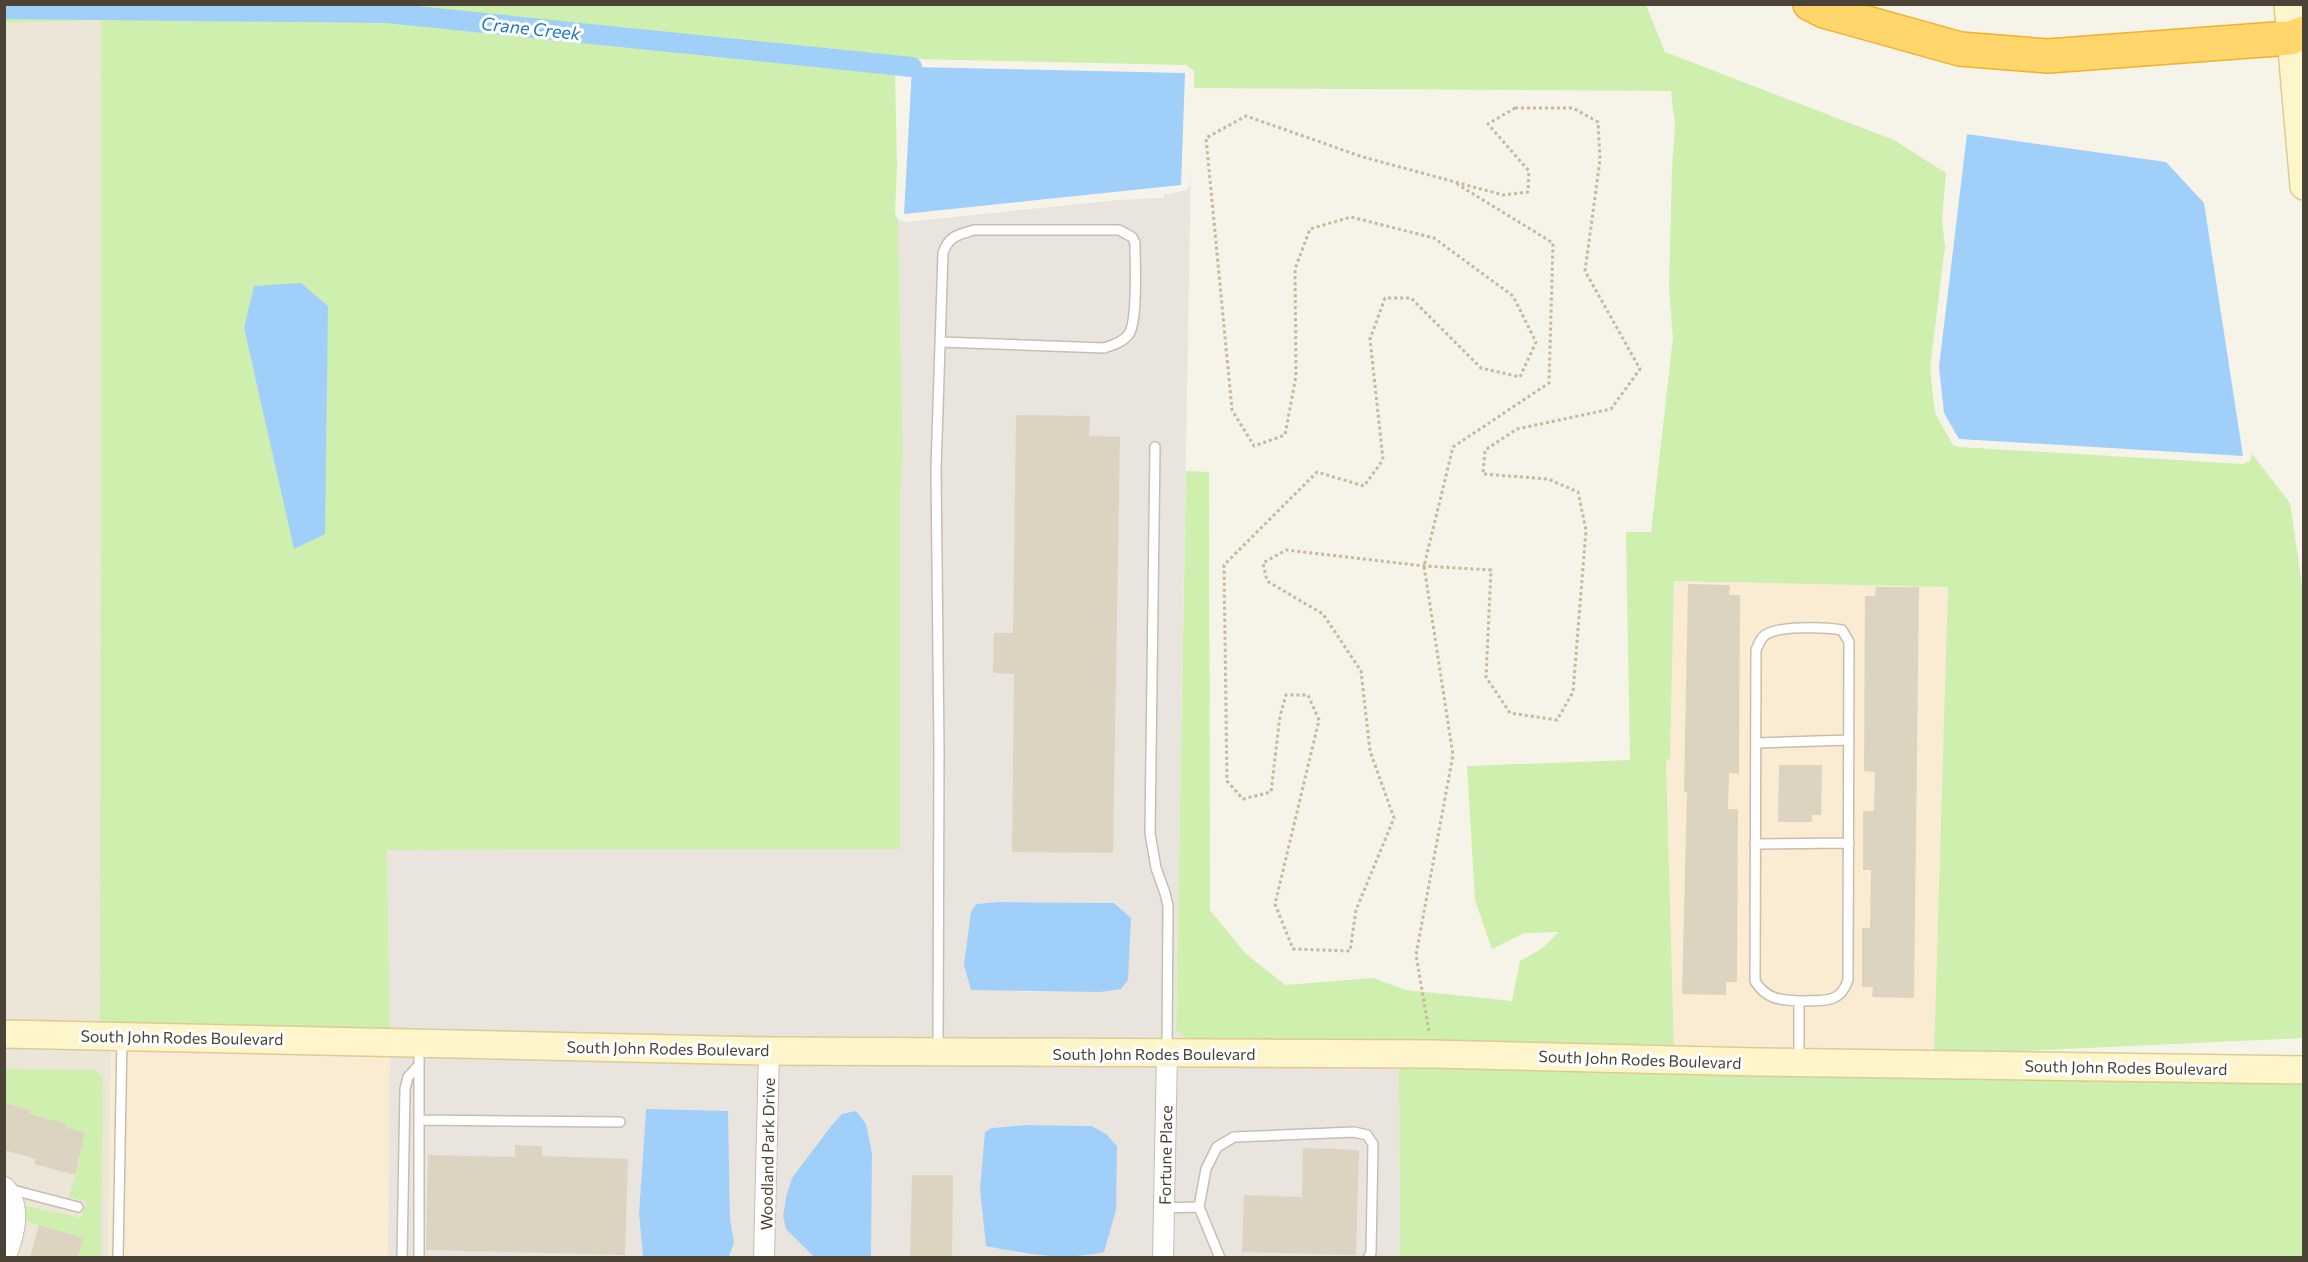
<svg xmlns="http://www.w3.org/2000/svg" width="2308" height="1262" viewBox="0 0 2308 1262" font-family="Commissioner,sans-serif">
<rect width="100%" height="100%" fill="#f6f3e9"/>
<path fill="#ebe6d7" d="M101,20L100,1027L5,1024L4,23Z
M5,1043L111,1045L108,1257L5,1258Z"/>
<path fill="#faebd3" d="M1674,581L1948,587L1934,1055L1674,1051L1666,759H1670Z
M111,1045L390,1051L388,1257L108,1258Z"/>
<path fill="#e9e4de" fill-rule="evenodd" d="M1191,160L1176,1031L1194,1044L390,1033L387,850L900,849V497L903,456L898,220L905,222L1119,200L1164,198V195L1187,190L1190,185ZM999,902L1114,903L1100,992L1078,990L1023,992L976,904Z
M390,1051L1399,1065L1400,1257H871L872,1153L792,1178L786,1197L783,1216L801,1243L814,1257H730L734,1243L730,1219L646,1109L639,1214L643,1257L388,1258ZM1026,1125L1091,1126L1088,1255L1024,1254L986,1246L992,1128Z"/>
<path fill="#ceefae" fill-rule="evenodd" d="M4,5H1646L1665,52L1894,140L1946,173L1942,219L1945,247L1930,368L1935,413L1953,445L1959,447L2243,464L2250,461L2252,454L2290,503L2304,599L2303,1038L1934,1055L1948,587L1674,581L1670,759L1666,760L1674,1051L1194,1044L1176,1031L1186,471L1209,472L1210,910L1245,953L1285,985L1373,978L1406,990L1512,1001L1520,961L1541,949L1559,932L1524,933L1492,949L1475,900L1467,766L1630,760L1626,532H1651L1673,338L1669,290L1672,168L1675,126L1671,91L1194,88V71L1186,65L912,59L905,62L903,72H895L897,168L895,213L898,220L903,456L900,497V849L387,850L390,1033L100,1027L101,20L5,23ZM244,328L325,533L294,548Z
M1399,1065L2303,1080V1257H1400Z
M4,1069L95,1070L103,1077L101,1257H79L83,1238L24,1221L22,1210L27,1206L81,1218L87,1201L69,1197L81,1155L79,1154L66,1128V1124L29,1115L30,1110L5,1103Z"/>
<path fill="#a0cff9" d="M912,67L1185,73L1181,185L904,214Z
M1967,134L2166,162L2204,203L2243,456L1959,439L1944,413L1939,367Z
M301,283L328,306L325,534L294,549L244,328L254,286Z
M999,902L1114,903L1131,918L1128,980L1121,989L1100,992L971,990L964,965L971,912L976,904Z
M646,1109L728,1111L730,1219L734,1243L729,1257H643L639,1214Z
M856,1111L866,1124L872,1153L871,1257H814L786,1229L783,1216L786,1197L792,1178L832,1125L842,1114Z
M1026,1125L1091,1126L1106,1134L1117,1146L1116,1210L1104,1252C1066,1261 1024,1254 986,1246L980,1189L985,1132L992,1128Z"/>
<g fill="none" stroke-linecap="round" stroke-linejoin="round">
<path stroke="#a0cff9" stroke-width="20" d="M4,9L387,13L912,67"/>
</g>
<path fill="#dcd3c0" d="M1016,415L1090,416L1089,436L1120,437L1113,853L1012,852L1014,674L993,673L994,633H1013Z
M1688,584L1730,585L1729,595H1740L1739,774L1729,773L1728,809H1738L1737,982H1726V995L1682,994L1687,792L1684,791Z
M1876,587H1919L1914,998L1872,997L1873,987H1862V928H1870L1871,870H1863V811H1874L1875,772L1864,771L1865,596H1875Z
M1779,765H1822L1821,815H1812V822H1778Z
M4,1103L30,1110L29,1114L67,1124L66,1128L85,1133L75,1175L34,1164L36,1159L4,1150Z
M515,1145L542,1146V1156L628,1159L625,1255L426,1250L428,1155L515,1157Z
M1303,1148L1359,1150L1356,1255L1242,1252L1244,1195L1302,1197Z
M912,1175H953L952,1257H910Z
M39,1225L84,1238L78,1257H30Z"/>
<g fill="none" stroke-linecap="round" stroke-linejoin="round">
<defs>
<path id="service" d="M1155,447L1150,833L1156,868L1165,893L1168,906L1167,1050
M1756,743L1849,740
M1755,844L1849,843
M938,1049L939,750L936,469L943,253C949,236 957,235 974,230H1119L1132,237L1135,243C1135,262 1138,320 1129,334C1123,342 1113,345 1104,348L940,342
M1799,1059V1001C1821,1000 1840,1005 1848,980L1849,642L1842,630C1826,627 1773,625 1763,637C1760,640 1758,646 1756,650L1755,981C1766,999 1779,1000 1799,1001
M419,1120L620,1122
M9,1189L78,1207
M1164,1208L1199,1207
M118,1258L122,1038
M402,1258L405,1089L408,1077L419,1065
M419,1258V1045
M1220,1258L1199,1207L1206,1169L1217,1147L1234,1137L1354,1132L1367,1135L1373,1144L1371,1253L1368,1258"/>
<path id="minor" d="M4,1187C23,1205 14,1237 5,1258
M764,1258L769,1051
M1163,1258L1167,1053"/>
<path id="secondary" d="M2288,4L2304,186
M4,1034L769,1051L1433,1054L1757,1062L2304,1070"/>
<path id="motorway" d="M1810,4L1824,11L1960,49L2048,56L2290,38L2304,33"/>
</defs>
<use href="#service" stroke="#c6bfad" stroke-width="12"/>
<use href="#minor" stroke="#c6bfad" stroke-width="22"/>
<use href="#secondary" stroke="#dbcc94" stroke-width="30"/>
<use href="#motorway" stroke="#efb22a" stroke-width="36"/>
<path stroke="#c7b99a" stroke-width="3" stroke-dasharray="3 3" stroke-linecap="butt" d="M1515,108H1573L1598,122L1600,160L1585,271L1640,369L1611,409L1517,429L1485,450L1483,474L1548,479L1578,492L1586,530L1573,692L1557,720L1510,713L1486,677L1491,570L1424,566L1286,550L1263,563L1267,581L1323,614L1361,671L1370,751L1394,818L1356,910L1350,951L1293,949L1275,904L1319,720L1308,695H1286L1280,716L1271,792L1243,799L1227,781L1224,565L1317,472L1364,486L1383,460L1370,339L1385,298H1411L1481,368L1520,377L1536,342L1513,296L1434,238L1351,217L1310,229L1295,269L1296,376L1285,435L1254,446L1232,410L1206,138L1246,116L1363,157L1503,195L1528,192L1529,171L1488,124Z
M1429,1031L1416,955L1453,755L1424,566L1453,447L1549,383L1553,243L1457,184"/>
<use href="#service" stroke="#fff" stroke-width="9"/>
<use href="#minor" stroke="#fff" stroke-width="20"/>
<use href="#secondary" stroke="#fff5ca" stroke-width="27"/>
<use href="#motorway" stroke="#ffd66b" stroke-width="33"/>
</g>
<g text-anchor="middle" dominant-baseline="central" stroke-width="6" stroke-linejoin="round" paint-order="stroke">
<g font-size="16" fill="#4b4436" stroke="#fff">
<text transform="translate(182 1037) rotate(1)">South John Rodes Boulevard</text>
<text transform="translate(668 1048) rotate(1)">South John Rodes Boulevard</text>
<text x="1154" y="1053">South John Rodes Boulevard</text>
<text transform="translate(1640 1059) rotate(2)">South John Rodes Boulevard</text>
<text transform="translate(2126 1067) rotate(1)">South John Rodes Boulevard</text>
<text transform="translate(767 1154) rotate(-89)">Woodland Park Drive</text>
<text transform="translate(1165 1155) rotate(-89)">Fortune Place</text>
</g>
<g font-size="18" font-style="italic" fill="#2177c5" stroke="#fff">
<text transform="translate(531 28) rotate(6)">Crane Creek</text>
</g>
</g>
<rect width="2308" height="1262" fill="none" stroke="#4b4436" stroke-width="12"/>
</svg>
